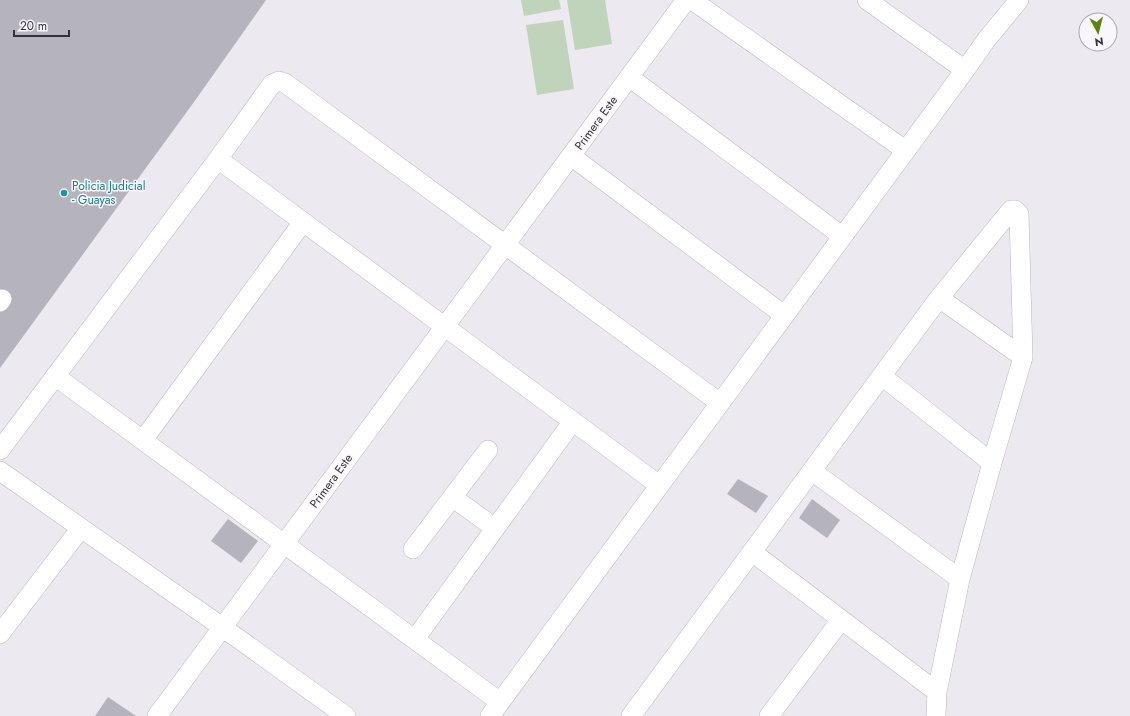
<svg xmlns="http://www.w3.org/2000/svg" width="1130" height="716" viewBox="0 0 1130 716" font-family="Jost,sans-serif">
<rect width="100%" height="100%" fill="#ede9f0"/>
<path fill="#c0d3bb" d="M521,0H559L561,9L524,16Z
M567,0H605L612,44L575,50Z
M563,20L574,89L537,95L526,25Z"/>
<path fill="#b5b3bb" d="M0,0H266L194,102L0,368Z
M738,479L768,496L756,513L727,494Z
M812,499L840,520L827,538L799,518Z
M228,519L258,541L241,563L211,541Z
M108,697L136,716H95Z"/>
<g fill="none" stroke-linecap="round" stroke-linejoin="round">
<defs>
<path id="minor" d="M692,0L905,150
M867,0L965,70
M629,77L842,236
M571,156L784,315
M218,159L659,485
M939,298L1023,357
M0,302L2,299
M55,376L500,702
M882,376L992,463
M143,440L303,222
M0,450L218,159L272,84L279,81L285,83L720,403
M0,471L222,627L346,716
M812,471L960,579
M452,497L495,528
M413,549L488,450
M752,552L937,692
M0,634L81,528
M415,639L573,421
M157,716L686,0
M490,716L965,70L987,39L1019,0
M631,716L939,298L1011,210H1015L1019,214L1023,357L992,463L960,579L937,692L936,716
M769,716L841,620"/>
</defs>
<use href="#minor" stroke="#bbb7bf" stroke-width="20"/>
<use href="#minor" stroke="#fff" stroke-width="19"/>
</g>
<circle fill="#0f9aa8" stroke="#faf6fe" stroke-width="1.5" cx="64" cy="193" r="4"/>
<g text-anchor="middle" dominant-baseline="central" stroke-width="3" stroke-linejoin="round" paint-order="stroke">
<g font-size="12" fill="#343235" stroke="#faf6fe">
<text transform="translate(596 123) rotate(-54)">Primera Este</text>
<text transform="translate(331 481) rotate(-54)">Primera Este</text>
</g>
<g font-size="12" fill="#0d838f" stroke="#faf6fe" text-anchor="start">
<text x="72" y="186">Policia Judicial<tspan x="72" dy="14">- Guayas</tspan></text>
</g>
</g>
<g transform="translate(1098 32) rotate(173)"><circle r="19" fill="#faf6fe" stroke="#aba8ae"/>
<path d="M0-3L7 15L0 10L-7 15Z" fill="#5e850a"/>
<text y="-6" font-size="11" font-weight="bold" text-anchor="middle" fill="#343235">N</text>
</g>
<path d="M14 30v6h55v-6" fill="none" stroke="#343235" stroke-width="2"/>
<text x="20" y="30" font-size="12" fill="#343235" stroke="#faf6fe" stroke-width="3" paint-order="stroke">20 m</text>
</svg>
